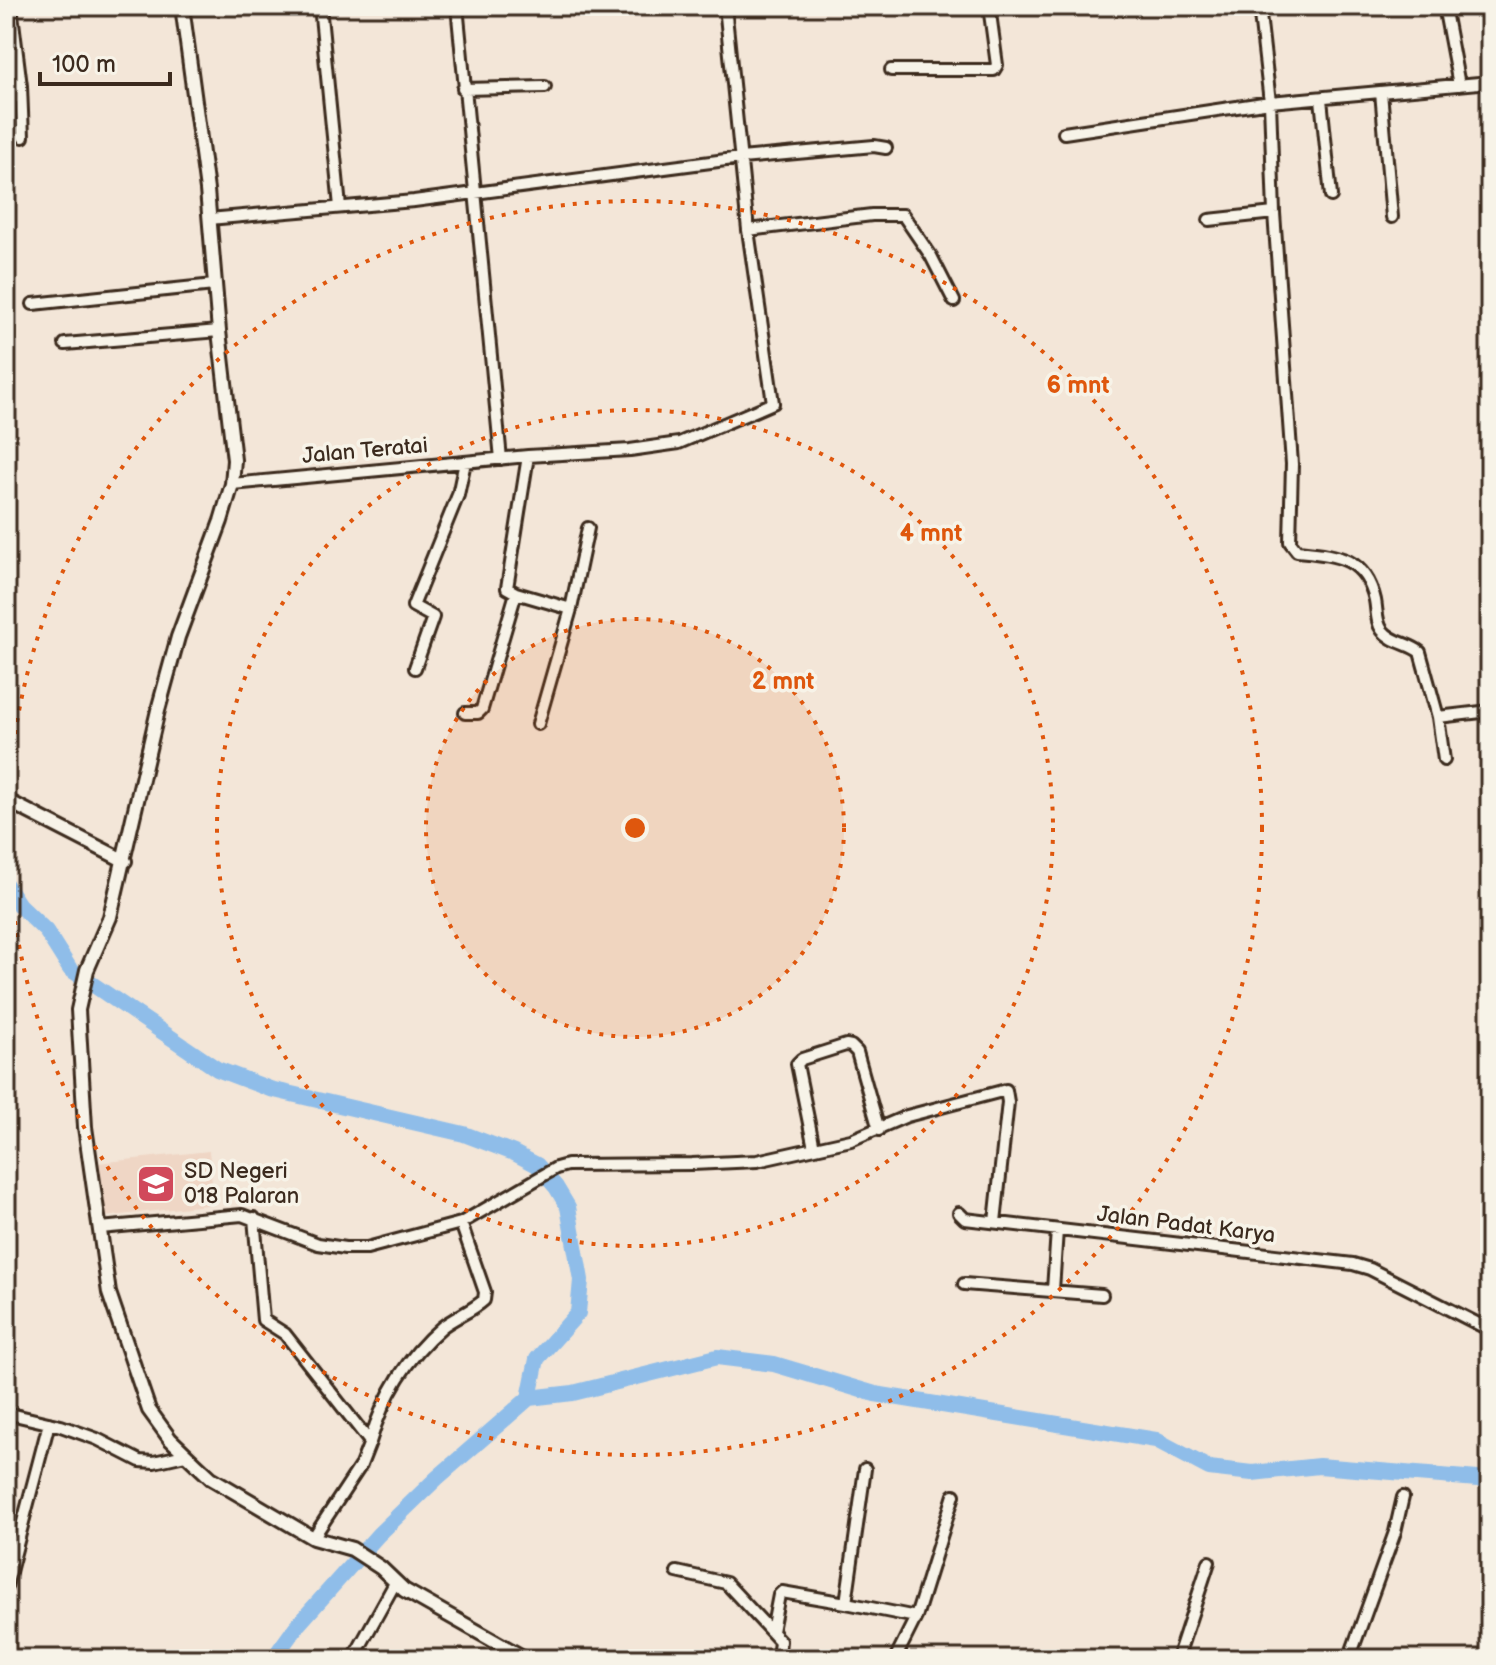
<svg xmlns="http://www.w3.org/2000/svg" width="1496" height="1665" viewBox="0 0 1496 1665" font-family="'Balsamiq Sans',sans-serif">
<rect width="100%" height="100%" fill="#f3e6d8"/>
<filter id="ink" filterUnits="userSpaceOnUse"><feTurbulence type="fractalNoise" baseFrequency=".0125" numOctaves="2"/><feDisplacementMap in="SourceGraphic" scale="16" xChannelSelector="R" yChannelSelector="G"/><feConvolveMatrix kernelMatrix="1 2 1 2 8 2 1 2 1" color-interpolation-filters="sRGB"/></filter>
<g filter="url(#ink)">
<path fill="#efd6c5" d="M209,1151L214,1204L104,1217L98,1163Z"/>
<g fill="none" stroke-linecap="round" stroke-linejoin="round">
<path stroke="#8fbde9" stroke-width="16" d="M6,885L19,905L46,931L70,969L217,1069L270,1089L464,1134L514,1153L537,1165L556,1187L568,1207L581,1280L578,1313L537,1359L529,1398
M273,1659L296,1627L378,1535L437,1478L529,1398L573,1393L717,1357L774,1364L875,1394L1156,1440L1209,1468L1252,1473L1319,1466L1490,1480"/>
<defs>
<path id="minor" d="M11,6L21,86L23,137
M320,6L340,207
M457,6L501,459
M1259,6L1270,102L1274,213L1292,464L1290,542L1297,551C1335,555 1365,556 1375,600C1377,610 1376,622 1382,630C1392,643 1409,643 1420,652L1438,717L1444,760
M1444,6L1459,85
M1486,26L1490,70
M891,70H994L997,65L989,6
M463,89L545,87
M1381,92L1392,217
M6,98L21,96
M1321,99L1331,196
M1064,133L1270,102L1490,82
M209,219L414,201L741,158L874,146L886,148
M1209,220L1274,213
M748,230L872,215H903L931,256L954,301
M33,304L214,285
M65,344L219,331
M528,456L507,588L516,593L571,609L588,528
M232,484L528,456L630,450L679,443L773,403L748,230L725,6
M415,668L433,617L413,606L458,495L465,462
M465,713H478L482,709L516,593
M1438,717L1490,711
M538,724L571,609
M814,1148L797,1064L802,1059L846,1045L851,1046L857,1052L879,1130
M959,1213L965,1219L1353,1264L1370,1269L1490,1330
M254,1218L263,1320L285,1334L370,1442L361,1465L313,1538
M100,1228L242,1215L318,1244L345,1248H367L461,1223L556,1168L567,1165L692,1164L757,1161L851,1140L907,1116L1006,1090L1008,1102L995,1222
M964,1284L1102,1295
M1053,1290L1057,1230
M6,1413L61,1426L97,1439L140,1461L154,1462L185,1455
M370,1442C383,1397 406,1358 442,1327C455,1317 472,1311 484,1300L485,1292L461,1223
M865,1469L846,1603L916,1617
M677,1572L726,1583L780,1641L779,1650L773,1659
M6,1587L49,1423
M772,1631L779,1595L782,1592L846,1603
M353,1659L395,1583
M895,1659L916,1617L954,1495
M1177,1659L1209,1562
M1349,1659L1395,1532L1403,1497"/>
<path id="tertiary" d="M182,6L207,190L219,331L234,460L232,484L221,521L178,637L158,710L110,917L87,970L78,1010L85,1127L109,1293L149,1410L170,1439L196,1464L211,1478L313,1538L352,1549L381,1568L404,1590L526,1659
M6,800L125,861"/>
</defs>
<use href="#minor" stroke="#3b2a1e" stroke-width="16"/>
<use href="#tertiary" stroke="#3b2a1e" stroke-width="18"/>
<use href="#minor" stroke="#f7f3e8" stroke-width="10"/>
<use href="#tertiary" stroke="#f7f3e8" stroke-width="12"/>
</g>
</g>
<circle cx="635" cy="828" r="209" fill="#df570d" fill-opacity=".12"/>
<g fill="none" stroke="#df570d" stroke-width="4" stroke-dasharray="4 8">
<circle cx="635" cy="828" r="209"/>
<circle cx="635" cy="828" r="418"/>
<circle cx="635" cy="828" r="627"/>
</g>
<defs>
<symbol id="school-square" viewBox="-11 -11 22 22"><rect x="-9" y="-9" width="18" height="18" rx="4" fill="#d1495b" stroke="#f7f3e8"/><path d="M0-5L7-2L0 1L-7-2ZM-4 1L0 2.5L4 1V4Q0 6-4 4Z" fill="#fff"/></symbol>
</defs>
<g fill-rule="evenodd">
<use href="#school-square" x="134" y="1162" width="44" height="44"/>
</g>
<g text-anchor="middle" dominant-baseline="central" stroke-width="7" stroke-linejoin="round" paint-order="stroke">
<g font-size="22" fill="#3b2a1e" stroke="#f7f3e8">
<text transform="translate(365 451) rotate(-5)">Jalan Teratai</text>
<text transform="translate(1186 1225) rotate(7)">Jalan Padat Karya</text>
</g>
<g font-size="22" fill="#3b2a1e" stroke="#f7f3e8" text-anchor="start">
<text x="184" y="1171">SD Negeri<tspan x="184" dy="25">018 Palaran</tspan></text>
</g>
</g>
<circle cx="635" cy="828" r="12" fill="#df570d" stroke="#f7f3e8" stroke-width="4"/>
<g font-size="24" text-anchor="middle" font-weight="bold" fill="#df570d" stroke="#f7f3e8" stroke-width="7" stroke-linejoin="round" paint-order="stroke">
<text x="1078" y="393">6 mnt</text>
<text x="931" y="541">4 mnt</text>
<text x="783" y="689">2 mnt</text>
</g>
<rect width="1496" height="1665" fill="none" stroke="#f7f3e8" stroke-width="32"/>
<rect x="16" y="16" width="1464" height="1633" fill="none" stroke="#3b2a1e" stroke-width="3" filter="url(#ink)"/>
<path d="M40 72v12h130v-12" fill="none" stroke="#3b2a1e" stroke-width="4"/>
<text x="52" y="72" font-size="24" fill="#3b2a1e" stroke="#f7f3e8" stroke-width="6" paint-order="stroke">100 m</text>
</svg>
